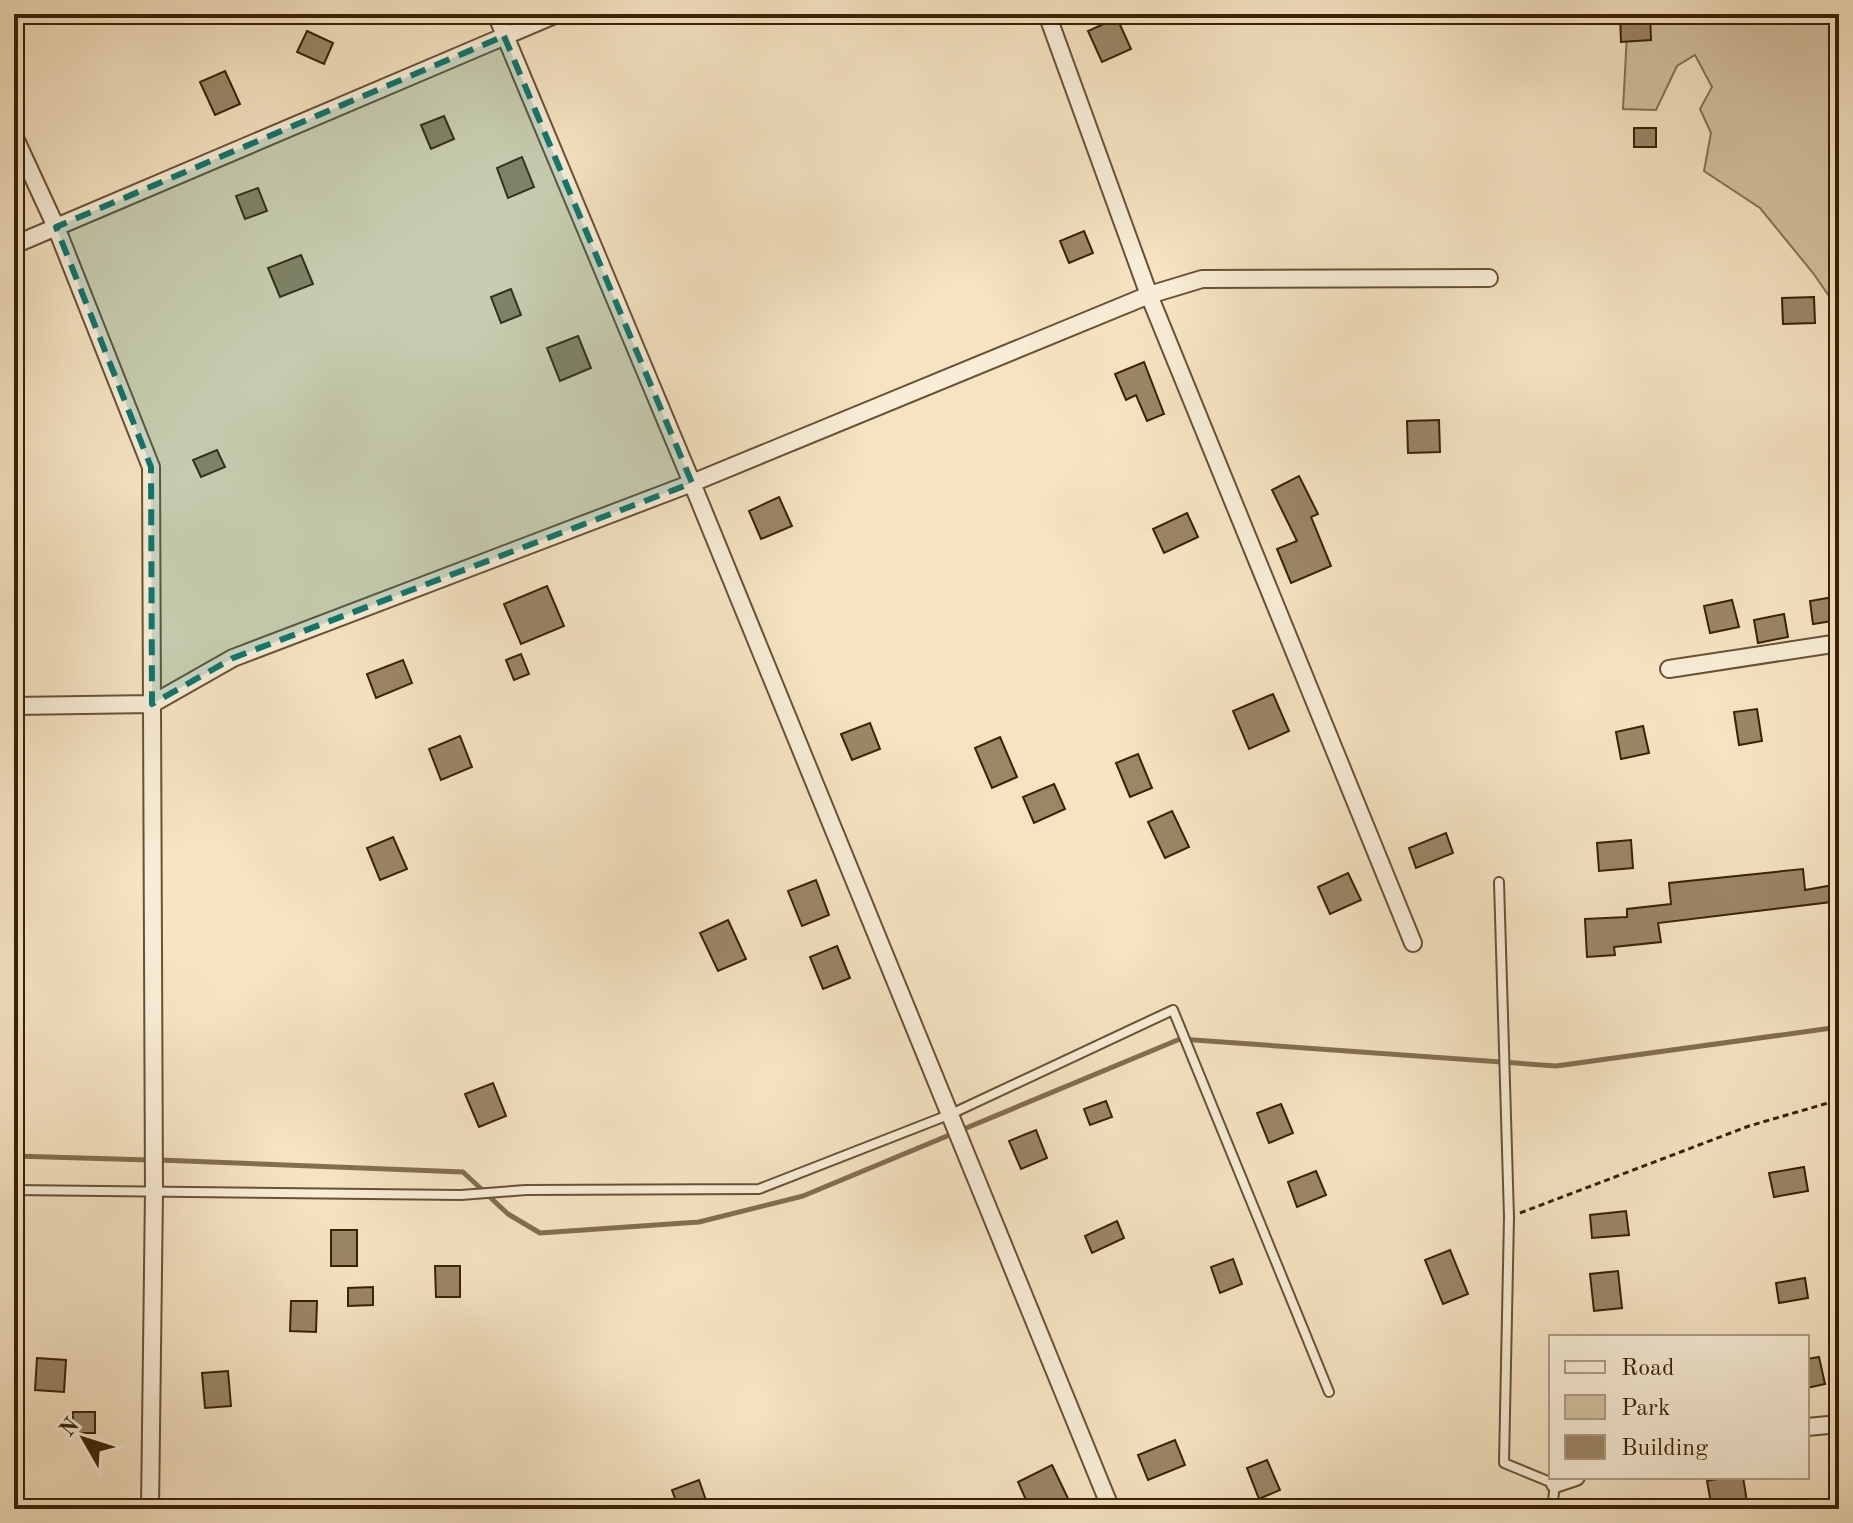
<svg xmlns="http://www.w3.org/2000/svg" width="1853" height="1523" viewBox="0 0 1853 1523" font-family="'Old Standard TT',serif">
<rect width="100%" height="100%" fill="#f5e3c2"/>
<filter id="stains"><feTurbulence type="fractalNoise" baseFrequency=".0025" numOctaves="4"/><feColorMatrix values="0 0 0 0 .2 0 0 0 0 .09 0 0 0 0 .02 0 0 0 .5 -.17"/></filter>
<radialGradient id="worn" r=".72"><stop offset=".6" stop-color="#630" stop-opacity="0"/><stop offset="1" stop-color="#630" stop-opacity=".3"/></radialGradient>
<path fill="#d5c2a2" stroke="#877254" stroke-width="2" d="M1628,14H1839V388L1838,309L1813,273L1760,208L1704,171L1711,133L1700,109L1712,87L1695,55L1677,66L1656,110L1623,109Z"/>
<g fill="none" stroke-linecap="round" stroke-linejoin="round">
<path stroke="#836e50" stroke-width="5" d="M14,1156L149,1160
M159,1160L463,1172L508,1214L540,1233L699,1222L803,1196L1180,1039L1556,1066L1839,1027"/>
</g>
<path fill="#9b8667" stroke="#392205" stroke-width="2" d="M1620,14H1650L1651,40L1621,42Z
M1117,18L1131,49L1102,62L1088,31Z
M307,31L333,43L324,64L297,52Z
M225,71L240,104L215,115L200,82Z
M444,116L454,139L431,149L421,125Z
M1634,128H1656V147H1634Z
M522,157L534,187L508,198L497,168Z
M258,188L267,211L245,219L236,196Z
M1084,231L1093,253L1069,263L1060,241Z
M301,255L313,284L280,297L268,268Z
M511,289L521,315L501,323L491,297Z
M1814,297L1815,323L1783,324L1782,298Z
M578,336L591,368L560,381L547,348Z
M1144,362L1164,414L1147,421L1136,395L1126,400L1115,374Z
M1439,420L1440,452L1408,453L1407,421Z
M217,450L225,467L201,477L193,460Z
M1299,476L1318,514L1311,517L1331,566L1291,583L1277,549L1297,541L1272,490Z
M779,497L792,526L761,539L749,511Z
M1187,513L1198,537L1164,553L1153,529Z
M547,586L564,626L521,644L504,604Z
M1839,596V620L1813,624L1810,601Z
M1732,600L1739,627L1710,633L1704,606Z
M1784,614L1788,637L1758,643L1754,620Z
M521,654L529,674L514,680L506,660Z
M403,660L412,683L376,698L367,674Z
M1273,694L1289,731L1249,749L1233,711Z
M1757,709L1762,741L1739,745L1734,712Z
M870,723L880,749L852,760L841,734Z
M1643,726L1649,753L1621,759L1616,732Z
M460,736L472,767L441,780L429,749Z
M1000,737L1017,777L992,788L975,748Z
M1138,754L1152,788L1130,797L1116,763Z
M1054,784L1065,809L1034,823L1023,797Z
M1172,811L1189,847L1165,858L1148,822Z
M1446,833L1453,853L1416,868L1409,848Z
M393,837L407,869L380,880L367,848Z
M1631,840L1633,868L1599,871L1597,843Z
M1803,869L1805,890L1839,884V901L1658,923L1661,942L1614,947L1615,955L1587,957L1585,919L1627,917V909L1671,904L1669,883Z
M1348,873L1361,900L1330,914L1318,887Z
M816,880L829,915L802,926L788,891Z
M728,920L746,959L718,971L700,933Z
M837,946L850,978L823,989L810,957Z
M493,1083L506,1116L479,1127L465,1094Z
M1106,1101L1112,1117L1090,1125L1084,1109Z
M1281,1104L1293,1133L1269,1143L1257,1113Z
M1036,1130L1047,1158L1021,1169L1009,1141Z
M1804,1167L1808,1191L1774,1197L1769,1173Z
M1316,1171L1326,1195L1297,1207L1288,1182Z
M1626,1211L1629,1235L1592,1238L1590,1215Z
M1117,1221L1124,1238L1092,1253L1085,1236Z
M331,1230H357V1266H331Z
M1450,1250L1468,1294L1443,1304L1425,1260Z
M1233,1259L1242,1284L1220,1293L1211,1267Z
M435,1266H460V1297H436Z
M1618,1271L1622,1308L1594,1311L1590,1274Z
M1805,1278L1808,1298L1779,1303L1776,1283Z
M373,1287V1305L348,1306V1288Z
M291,1301H317L316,1332L290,1331Z
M1819,1357L1825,1384L1807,1388V1359Z
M37,1358L66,1360L64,1392L35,1390Z
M228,1371L231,1406L205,1408L202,1373Z
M73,1412H95V1433H73Z
M1175,1440L1185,1465L1148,1480L1138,1455Z
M1267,1460L1280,1490L1259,1499L1247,1468Z
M1052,1465L1073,1509H1030L1018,1482Z
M1727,1477H1743L1747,1502L1712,1509L1707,1481Z
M699,1480L709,1509H679L672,1490Z"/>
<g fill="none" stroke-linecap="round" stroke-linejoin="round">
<defs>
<path id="lane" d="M1499,882L1509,1217L1504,1463L1555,1484L1552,1509
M14,1190L461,1195L526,1190L759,1189L951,1114L1173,1010L1329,1392"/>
<path id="street" d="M496,14L692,483L1111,1509
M1047,14L1149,295L1413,943
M14,136L56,227L151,467L154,1191L150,1509
M14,245L557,14
M1669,669L1839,643
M14,706L152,704L233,658L692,483L1149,295L1202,279L1489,278
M1807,1427L1839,1424
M1555,1484L1576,1477"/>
</defs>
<use href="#lane" stroke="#685234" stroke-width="12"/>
<use href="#street" stroke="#685234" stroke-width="20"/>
<path stroke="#392205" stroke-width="3" stroke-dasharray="6 4" stroke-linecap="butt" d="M1520,1213L1749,1126L1828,1103L1839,1102"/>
<use href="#lane" stroke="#f8edd7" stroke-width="8"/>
<use href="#street" stroke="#f8edd7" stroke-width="16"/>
</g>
<path fill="#0f766e" fill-opacity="0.2" stroke="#0f766e" stroke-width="6" stroke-dasharray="16 10" stroke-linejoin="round" d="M504,36L692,483L233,658L152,704L151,467L56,227Z"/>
<rect width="1853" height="1523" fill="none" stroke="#f5e3c2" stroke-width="48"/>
<rect x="16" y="16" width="1821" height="1491" fill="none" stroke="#392205" stroke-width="4"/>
<rect x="24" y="24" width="1805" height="1475" fill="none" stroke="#392205" stroke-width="2"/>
<rect x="1549" y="1335" width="260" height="144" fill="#f8edd7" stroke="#ac9c83" stroke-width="2"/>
<rect x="1565" y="1361" width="40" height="12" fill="#f8edd7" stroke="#ac9c83" stroke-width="2"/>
<text x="1621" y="1375" font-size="24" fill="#392205">Road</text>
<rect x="1565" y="1395" width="40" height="24" fill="#d5c2a2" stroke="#ac9c83" stroke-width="2"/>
<text x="1621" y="1415" font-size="24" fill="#392205">Park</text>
<rect x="1565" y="1435" width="40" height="24" fill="#9b8667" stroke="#ac9c83" stroke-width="2"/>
<text x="1621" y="1455" font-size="24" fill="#392205">Building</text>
<g transform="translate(84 1439) rotate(309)" stroke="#f8edd7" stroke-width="6" paint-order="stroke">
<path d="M0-6L14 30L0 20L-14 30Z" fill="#392205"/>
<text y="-12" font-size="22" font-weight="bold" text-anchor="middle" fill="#392205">N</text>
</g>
<rect width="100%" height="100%" filter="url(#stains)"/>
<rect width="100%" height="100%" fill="url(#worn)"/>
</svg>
